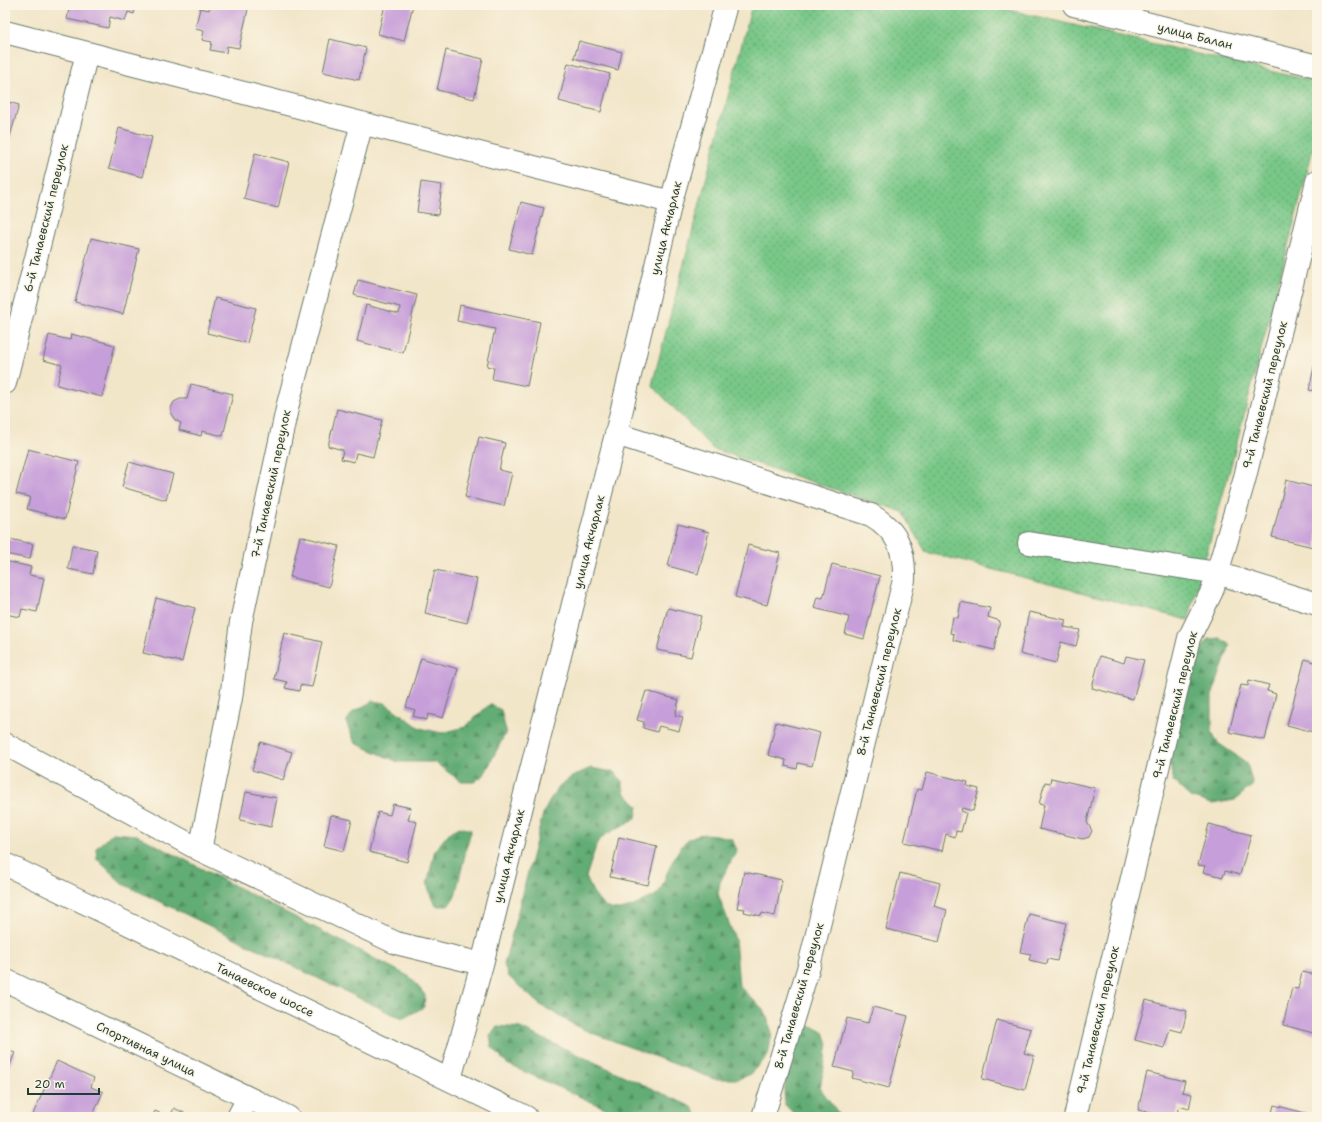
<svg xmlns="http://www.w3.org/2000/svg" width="1322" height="1122" viewBox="0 0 1322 1122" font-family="'Shantell Sans',sans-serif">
<defs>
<pattern id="grass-dots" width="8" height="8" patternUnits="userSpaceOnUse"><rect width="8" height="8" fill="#79c888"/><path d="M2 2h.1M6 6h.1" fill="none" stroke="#63a470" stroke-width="1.8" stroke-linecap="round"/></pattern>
<pattern id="forest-firs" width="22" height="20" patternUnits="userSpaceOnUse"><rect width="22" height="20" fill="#62ac74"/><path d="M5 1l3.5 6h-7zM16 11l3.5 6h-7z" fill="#508d60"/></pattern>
</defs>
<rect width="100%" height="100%" fill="#fcf5e5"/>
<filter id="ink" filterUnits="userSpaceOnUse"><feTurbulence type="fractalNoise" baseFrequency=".025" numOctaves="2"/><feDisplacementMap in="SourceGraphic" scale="8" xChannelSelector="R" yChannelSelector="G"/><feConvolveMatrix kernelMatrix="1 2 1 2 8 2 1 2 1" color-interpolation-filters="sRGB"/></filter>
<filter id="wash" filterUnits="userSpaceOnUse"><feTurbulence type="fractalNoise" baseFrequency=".012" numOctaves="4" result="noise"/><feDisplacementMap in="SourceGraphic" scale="16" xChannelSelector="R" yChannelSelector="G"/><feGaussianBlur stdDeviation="0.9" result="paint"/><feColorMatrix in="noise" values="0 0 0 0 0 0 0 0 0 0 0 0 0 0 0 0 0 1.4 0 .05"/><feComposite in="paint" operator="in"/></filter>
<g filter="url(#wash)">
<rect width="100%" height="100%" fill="#f2e6c9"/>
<path fill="url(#grass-dots)" stroke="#4c825e" d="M752,5H988L1317,82V134L1230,469L1188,620L926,552L903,512L713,449L652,385Z"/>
<path fill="url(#forest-firs)" stroke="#407454" d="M1220,638L1230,645L1212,696V732L1218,743L1247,763L1253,785L1235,800L1212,804L1190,797L1173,781L1169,758L1195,656L1209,639Z
M373,701L385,703L420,728L442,733L465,727L490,704L501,710L506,732L484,775L474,782H462L434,762H398L355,743L346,722L353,712Z
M591,768L614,772L622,780L624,792L638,806L636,818L605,835L597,843L586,877C598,906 609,919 640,903C645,900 655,897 659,892C662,887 665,879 667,873C683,837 692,827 732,839L737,850L720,882L718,894L735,939L739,986L765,1011L772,1033L768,1056L749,1075L738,1079H714L582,1029L539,1004L508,976L504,965L543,814C557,786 562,780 591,768Z
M460,827L471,830L455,896L448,906H436L427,885L435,850L450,832Z
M113,833L137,835L410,977L425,995L424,1007L404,1018L392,1014L123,884L97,859L96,848Z
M497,1026L520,1028L692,1107L698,1117H625L507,1064L492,1047L490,1036Z
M812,1026L824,1032L828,1044L820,1088L841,1117H797L785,1105L784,1093L793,1036L800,1027Z"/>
<g id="blocks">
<path fill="#c69ed9" d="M70,5H136L134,14L128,12L125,21L110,17L108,28L67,19Z
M210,5H249L239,48L227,46L226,53L210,50L212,42L202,40L204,31L195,29L200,8L209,10Z
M385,5H413L404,41L378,34Z
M330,39L366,48L359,80L323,72Z
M579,41L622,52L618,70L574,58Z
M446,50L483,59L474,99L437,90Z
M568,63L610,74L601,112L559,101Z
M5,101L19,105L9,140L5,139Z
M119,128L152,137L142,177L109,168Z
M255,153L289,162L278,208L244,199Z
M421,182L442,185L438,215L417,212Z
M521,202L544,208L532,255L509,249Z
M91,238L139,249L123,314L75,302Z
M358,280L417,295L403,353L357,341L366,305L399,314L400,307L354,295Z
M215,298L256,308L247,343L207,333Z
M460,305L540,322L527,386L492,379L494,368L487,366L495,329L457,321Z
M71,334L115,345L102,397L57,385L62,365L43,360L49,335L70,340Z
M1316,358H1317V391L1309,390Z
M191,384L233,394L223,436L202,431L201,436L179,430L181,423L175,420L171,414V408L174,402L180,399H187Z
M337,409L382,420L373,457L356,453L354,462L341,459L343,450L328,446Z
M479,437L505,443L499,470L512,473L504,506L465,497Z
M28,449L79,462L65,519L27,509L30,497L16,494Z
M129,462L173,474L166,500L122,487Z
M1286,480L1317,488V548L1272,537Z
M678,524L709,532L698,574L668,566Z
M300,536L339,546L329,587L290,577Z
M5,538L33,544L30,559L5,554Z
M72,545L97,550L93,574L68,569Z
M748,545L780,553L767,605L735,597Z
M5,561L31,567L29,575L44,578L37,612L22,609L20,617L5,614Z
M832,564L880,576L864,639L845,634L849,617L814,608L817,597L823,598Z
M435,570L477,579L467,623L425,613Z
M156,598L195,608L182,662L143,653Z
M961,602L990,608L988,617L1000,621L994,650L953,640L954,634L950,633L953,617L958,618Z
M668,608L701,616L691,657L657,650Z
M1029,612L1066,620L1064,627L1080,630L1076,646L1061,642L1056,663L1020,654Z
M284,633L322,642L312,687L300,685L299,691L285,688L287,682L274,679Z
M1100,656L1124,663L1126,656L1144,660L1133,699L1092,688Z
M421,658L458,669L443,718L428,714L427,720L413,716L415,710L406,707Z
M1305,659L1317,663V685L1315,692L1317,693V733L1287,725Z
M1249,680L1269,685L1267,691L1276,694L1265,740L1229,732L1241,685L1248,686Z
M646,691L679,700L675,715L683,717L679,731L659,726L657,732L643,728L644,722L637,720Z
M776,722L820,733L812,766L798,763L797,769L785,766L786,760L768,755Z
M260,742L292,752L283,780L252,770Z
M927,772L968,782L967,786L979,789L973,811L962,808L961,811L966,813L961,832L956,831L955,837L946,834L942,851L904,842L917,789L922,790Z
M1051,778L1095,788L1087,822L1092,831L1089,837L1083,839L1039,829L1044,805L1039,804L1045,782L1050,783Z
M246,792L277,798L271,827L240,820Z
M393,804L411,808L408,820L417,822L407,862L369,852L378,812L390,815Z
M331,815L352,820L344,851L324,846Z
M1209,824L1251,835L1240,875L1225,871L1223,877L1203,872L1205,866L1198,865Z
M619,837L657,846L648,885L610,877Z
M744,872L782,880L775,916L762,913L761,916L744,912L745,909L737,908Z
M900,873L940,883L934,906L947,910L939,942L886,929Z
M1029,914L1066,923L1057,961L1048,959L1047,964L1029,960L1031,954L1020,952Z
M1302,972L1317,975V1034L1283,1025L1292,988L1298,989Z
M1146,1000L1187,1011L1182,1032L1170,1029L1164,1048L1135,1040Z
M873,1007L908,1016L889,1088L852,1078L854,1072L834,1067L847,1018L868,1023Z
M997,1020L1031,1029L1024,1053L1034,1056L1025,1090L982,1079Z
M5,1049L15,1053L5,1076Z
M57,1061L94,1078L91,1087L103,1092L92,1117H38L33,1114Z
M1147,1072L1185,1081L1182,1092L1192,1094L1189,1109L1179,1106L1176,1117H1168L1138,1110Z
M1274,1105L1309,1114L1308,1117H1271Z
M174,1108L192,1117H170Z
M155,1111L168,1117H152Z"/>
</g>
</g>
<g filter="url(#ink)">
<use href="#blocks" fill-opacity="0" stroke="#697868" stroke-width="1"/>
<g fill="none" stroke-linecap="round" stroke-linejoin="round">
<defs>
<path id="minor" d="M1074,5L1317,66
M5,32L671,202
M5,383L87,53
M616,434L871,515C898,531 905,550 904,580L809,966L763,1117
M1029,543L1217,573L1317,604
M5,744L200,850L396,943L482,964
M200,850L231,698L241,622L288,404L362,123
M5,864L526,1117
M5,980L288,1117
M450,1079L482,964L616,434L671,202L726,5
M238,1117L248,1098
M1075,1117L1189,638L1212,591L1244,481L1317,181"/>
</defs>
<use href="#minor" stroke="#697868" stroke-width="24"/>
<use href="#minor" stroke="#fff" stroke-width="22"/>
</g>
</g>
<g text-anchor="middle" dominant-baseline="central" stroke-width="3" stroke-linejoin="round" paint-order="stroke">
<g font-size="12" fill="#1f3d34" stroke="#fcf5e5">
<text transform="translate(1195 36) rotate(14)">улица Балан</text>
<text transform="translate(46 218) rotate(-76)">6-й Танаевский переулок</text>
<text transform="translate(666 228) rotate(-76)">улица Акчарлак</text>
<text transform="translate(1265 395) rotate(-76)">9-й Танаевский переулок</text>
<text transform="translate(271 484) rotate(-78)">7-й Танаевский переулок</text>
<text transform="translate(589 542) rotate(-76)">улица Акчарлак</text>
<text transform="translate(879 682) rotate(-76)">8-й Танаевский переулок</text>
<text transform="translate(1175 705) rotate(-76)">9-й Танаевский переулок</text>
<text transform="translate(509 856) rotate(-76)">улица Акчарлак</text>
<text transform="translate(265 990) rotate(26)">Танаевское шоссе</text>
<text transform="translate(799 996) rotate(-74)">8-й Танаевский переулок</text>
<text transform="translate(1098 1020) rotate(-77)">9-й Танаевский переулок</text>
<text transform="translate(146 1049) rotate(26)">Спортивная улица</text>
</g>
</g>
<rect width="1322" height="1122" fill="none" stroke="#fcf5e5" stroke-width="20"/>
<path d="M28 1088v6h71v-6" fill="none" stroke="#1f3d34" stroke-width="2"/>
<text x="34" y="1088" font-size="12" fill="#1f3d34" stroke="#fcf5e5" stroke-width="3" paint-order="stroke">20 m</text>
</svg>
